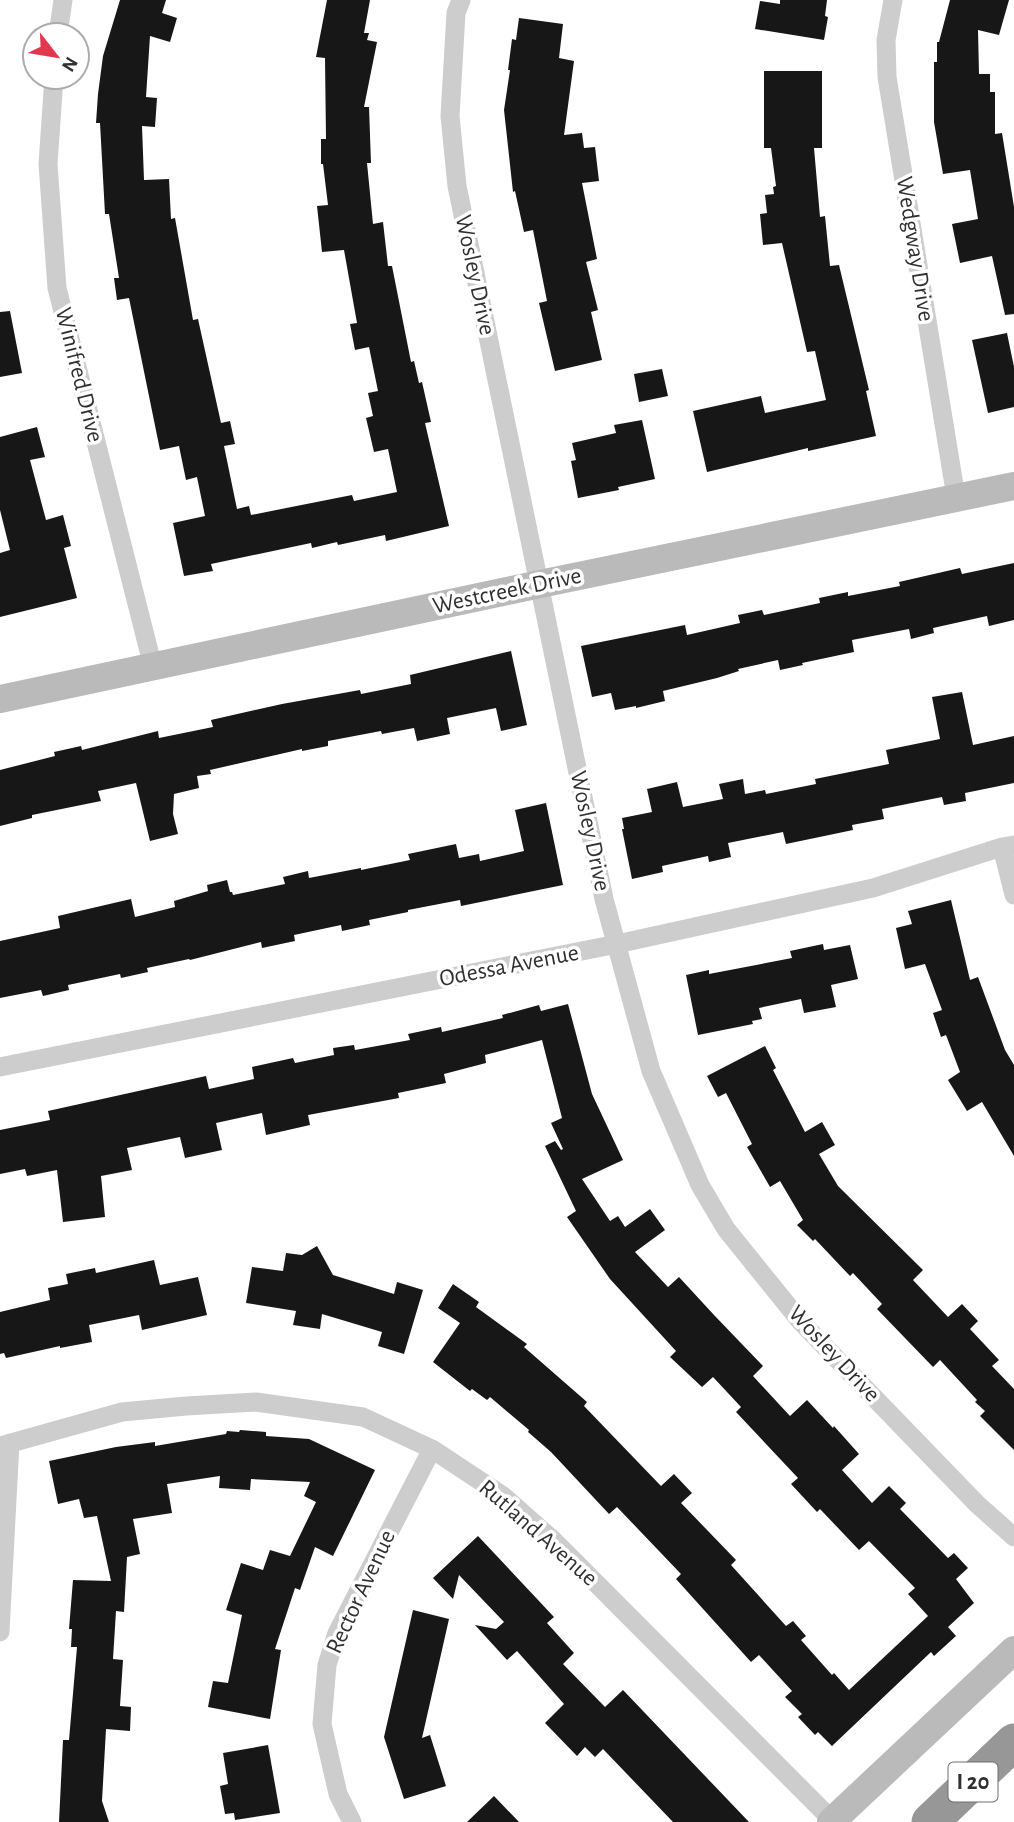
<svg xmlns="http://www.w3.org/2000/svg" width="1014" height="1822" viewBox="0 0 1014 1822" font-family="'Alegreya Sans',sans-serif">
<rect width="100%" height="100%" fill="#fff"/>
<path fill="#171717" d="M120,0H166L162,13L177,18L170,42L150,36L146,97L157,98L155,127L142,126L144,180L169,179L171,219L175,218L193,320L198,319L221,423L230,421L235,444L224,446L237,509L249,506L251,515L352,495L354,501L397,492L388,449L374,452L366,418L373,416L368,393L378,391L369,347L355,350L350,324L357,323L344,250L322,252L317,206L328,205L323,164H321V139H326L325,58L316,57L327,0H370L364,33H369L367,40L377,42L364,107H369L371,163H367L373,224L383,222L388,266H392L411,362L414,361L419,383L422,382L431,422L425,423L449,526L386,541L385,535L338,545L337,542L312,548L311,543L211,564L213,571L184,576L173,523L205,516L197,477L186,480L179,446L160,450L129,298L117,300L114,278H119L109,214H105L100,123H96L98,94L103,56Z
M780,0H827L825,16L828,17L824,40L755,29L760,1L780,4Z
M950,0H1009L999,35L978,30L979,74H990V92H995V134L1002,133L1014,207V314L1005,315L992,256L960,263L952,224L978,219L970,170L943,174L934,122V62H937V42H939Z
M519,18L563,24L559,58L574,61L564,135L582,133L584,148L595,147L599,181L582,183L597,259L586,262L598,310L591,312L602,360L555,371L539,303L547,301L533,230L524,232L515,191L513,192L504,110L510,70H508L512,39L516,40Z
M764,71H822V148H814L820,217L825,216L830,266L839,265L869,390L866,391L876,436L808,451V448L707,472L693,411L761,396L765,413L826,400L815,351L807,352L782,243L763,245L760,214L767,213L765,195L774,194L773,187L776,186L771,148H764Z
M10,311L22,373L0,377V312Z
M1007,333L1014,367V407L988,413L972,340Z
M662,369L668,396L639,402L634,374Z
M642,420L655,479L618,487L619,490L578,498L571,461L576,460L572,443L616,433L614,425Z
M37,427L45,457L30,460L46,520L63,515L71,546L64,548L77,598L0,617V553L10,550L0,510V437Z
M1014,563V620L989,626L987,616L933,628L934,633L911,639L909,629L852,640L854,652L802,663L803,665L780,670L778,660L738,669L739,671L717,678L663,691L665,701L636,708V706L615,710L611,693L592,697L581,646L685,625L687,635L740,623L738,615L762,610L764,615L820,603L819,598L848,592V596L900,586L899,582L960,568L962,574Z
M511,651L527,725L501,731L496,708L447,718L450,734L417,741L414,728L382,734L381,731L328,741V746L302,751V749L210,770L211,774L197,776L199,788L174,794L173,814L178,834L150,841L136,783L98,791L101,801L32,815V818L0,826V770L55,756L54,752L81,746L82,750L158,731L159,738L213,727L211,720L282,704L360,690L361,694L411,684L410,675Z
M962,692L973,745L1014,736V783L965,793L966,801L944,805L942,797L882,809L884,819L852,825L853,830L786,844L783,832L728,843L731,857L709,862L708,856L662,866L663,872L632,879L622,829H624L622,818L652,812L647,789L677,782L683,807L723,799L719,784L743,779L745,794L765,790L766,794L816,784L815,779L889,764L886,750L940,739L932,697Z
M546,803L563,885L461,906L460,900L408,910V912L369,920L370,925L342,931L341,925L294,935L295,941L262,948L261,942L190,960L189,959L147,968L148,972L121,978L120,974L68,985L69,990L43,996L41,990L0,998V941L60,928L58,916L131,899L135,917L175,907L174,901L208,891L207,885L227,880L230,892H232L233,895L285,884L283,877L308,871L309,878L361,868V870L410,860L408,854L456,844L459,858L479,854L480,861L524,851L515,810Z
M951,900L970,980L978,977L1005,1050L1014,1065V1156L982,1102L967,1111L948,1080L960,1072L946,1035L941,1037L933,1013L942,1010L925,964L905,969L896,928L912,924L908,911Z
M823,944L824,950L850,945L858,979L831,985L836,1007L804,1013L801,999L759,1008L762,1019L752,1021L753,1024L698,1035L686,975L709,970V974L792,958L790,951Z
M568,1004L592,1094L623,1160L582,1179L610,1221L618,1216L625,1227L650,1209L665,1230L635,1252L668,1287L679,1277L714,1315L763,1366L753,1376L790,1416L807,1400L833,1428L834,1426L859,1454L842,1470L872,1503L889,1486L906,1503L900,1509L948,1558L954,1553L968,1568L956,1579L974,1603L948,1627L956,1636L934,1656L931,1652L832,1746L818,1732L815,1735L798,1717L802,1714L785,1697L792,1691L759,1655L751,1662L676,1579L681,1574L617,1507L609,1514L551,1452L528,1432L529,1430L490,1397L487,1400L472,1389L470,1391L433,1362L460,1323L438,1308L453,1284L479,1302L476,1307L527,1344L524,1347L587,1402L584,1406L661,1486L674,1474L692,1493L681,1503L736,1560L731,1565L786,1626L793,1621L806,1636L801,1640L832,1675L834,1673L849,1690L928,1616L908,1594L915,1588L869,1541L859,1550L820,1509L817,1512L791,1484L798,1478L736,1412L741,1407L713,1377L702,1387L670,1357L676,1351L610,1279L567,1217L576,1211L545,1146L555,1141L561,1150L563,1149L551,1123L562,1118L542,1040L485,1055L486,1063L444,1074L446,1083L398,1093L399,1098L308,1115L310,1125L266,1135L262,1113L216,1123L222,1150L185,1158L180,1137L127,1148L132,1170L101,1176L105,1217L63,1222L57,1170L27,1176L25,1169L0,1174V1130L50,1120L48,1111L206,1076L209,1089L254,1079L252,1067L293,1058L295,1063L334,1055L333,1048L354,1045L355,1050L410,1040L408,1034L441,1027L442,1032L503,1018L502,1015L539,1005L541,1011Z
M765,1046L776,1068L773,1070L805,1132L822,1122L835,1145L819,1154L838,1186L923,1270L913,1280L948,1317L962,1304L978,1321L970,1329L999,1360L992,1366L1014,1389V1450L980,1416L985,1411L975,1402L977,1400L940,1360L933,1367L877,1309L882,1304L853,1273L850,1276L815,1239L813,1241L797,1225L803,1220L780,1181L770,1187L747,1147L752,1144L726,1093L718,1097L707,1076Z
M317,1246L333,1275L394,1294L397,1282L423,1290L404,1354L378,1346L382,1332L322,1314L320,1329L293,1325L296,1311L246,1303L252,1267L283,1271L286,1253L302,1255Z
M154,1260L160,1285L198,1277L207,1315L142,1330L139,1315L89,1325L92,1342L60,1348V1346L6,1358L4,1353L0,1354V1312L50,1300L48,1288L68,1284L66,1274L95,1268L96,1273Z
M240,1430L266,1432V1436L309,1439L375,1470L333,1556L315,1547L300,1590L295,1588L275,1649L281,1650L270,1719L208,1707L213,1681L228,1683L242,1615L226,1610L241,1563L263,1570L270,1550L290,1556L316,1502L304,1496L310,1482L251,1479L250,1490L219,1488L220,1476L167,1484L172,1513L133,1519L140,1554L127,1557L124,1612L116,1611L113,1659L123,1660L120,1706L131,1707L130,1731L106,1729L102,1801L109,1822H59L63,1740H69L77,1647H71L72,1629H69L73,1580L111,1581L97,1516L84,1518L79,1499L58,1504L49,1461L116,1447L155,1442V1446L226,1434L227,1431L239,1432Z
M478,1536L554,1617L547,1623L574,1653L563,1664L605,1707L623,1690L749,1822H673L603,1749L595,1757L585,1747L577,1756L545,1723L564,1704L517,1651L507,1660L475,1625L496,1629L504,1622L459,1575L453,1599L433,1578Z
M413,1610L449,1619L422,1738L430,1735L446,1786L404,1799L384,1737Z
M268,1745L280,1813L235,1820L234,1813L225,1814L220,1786L228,1784L223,1753Z
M494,1796L519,1822H467Z"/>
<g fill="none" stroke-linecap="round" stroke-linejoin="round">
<path stroke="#cdcdcd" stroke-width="19" d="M461,0L456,13L450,116L457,186L604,899L651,1071L700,1185L726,1229L801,1322L977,1504L1014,1537
M893,0L886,40L887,77L956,497
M58,35L63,0
M54,77L48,164L57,288L153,667
M1002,847L1014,895
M0,1067L617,944L873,888L1002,847L1014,845
M0,1446L122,1412L186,1406L256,1402L363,1417L432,1449L503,1496L553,1540L832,1820
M0,1632L10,1443
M352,1822L338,1794L322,1724L327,1665L337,1633L432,1449"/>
<path stroke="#bababa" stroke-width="28" d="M0,699L540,584L1014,486
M831,1822L1014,1650"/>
<path stroke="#979797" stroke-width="37" d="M930,1822L1014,1742"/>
</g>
<g text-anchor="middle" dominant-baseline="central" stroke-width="7" stroke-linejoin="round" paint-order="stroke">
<rect fill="#fff" stroke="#6e6e6e" stroke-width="2" x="948.5" y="1762.5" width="49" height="39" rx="5"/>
<g font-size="23" font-weight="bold" fill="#303030">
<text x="973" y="1782">I 20</text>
</g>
<g font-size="24" fill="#303030" stroke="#fff">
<text transform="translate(915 249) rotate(81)">Wedgway Drive</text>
<text transform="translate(475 275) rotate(78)">Wosley Drive</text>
<text transform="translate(79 375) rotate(76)">Winifred Drive</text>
<text transform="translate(507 591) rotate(-12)">Westcreek Drive</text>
<text transform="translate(590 831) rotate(78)">Wosley Drive</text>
<text transform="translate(509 966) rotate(-11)">Odessa Avenue</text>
<text transform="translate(834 1354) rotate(47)">Wosley Drive</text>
<text transform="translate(538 1533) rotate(41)">Rutland Avenue</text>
<text transform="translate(361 1592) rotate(-65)">Rector Avenue</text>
</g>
</g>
<g transform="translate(56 56) rotate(121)"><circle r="33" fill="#ffffff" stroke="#acacac" stroke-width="2"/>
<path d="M0-5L12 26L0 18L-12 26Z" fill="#e2374d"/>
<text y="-10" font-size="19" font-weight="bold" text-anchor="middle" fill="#303030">N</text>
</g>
</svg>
